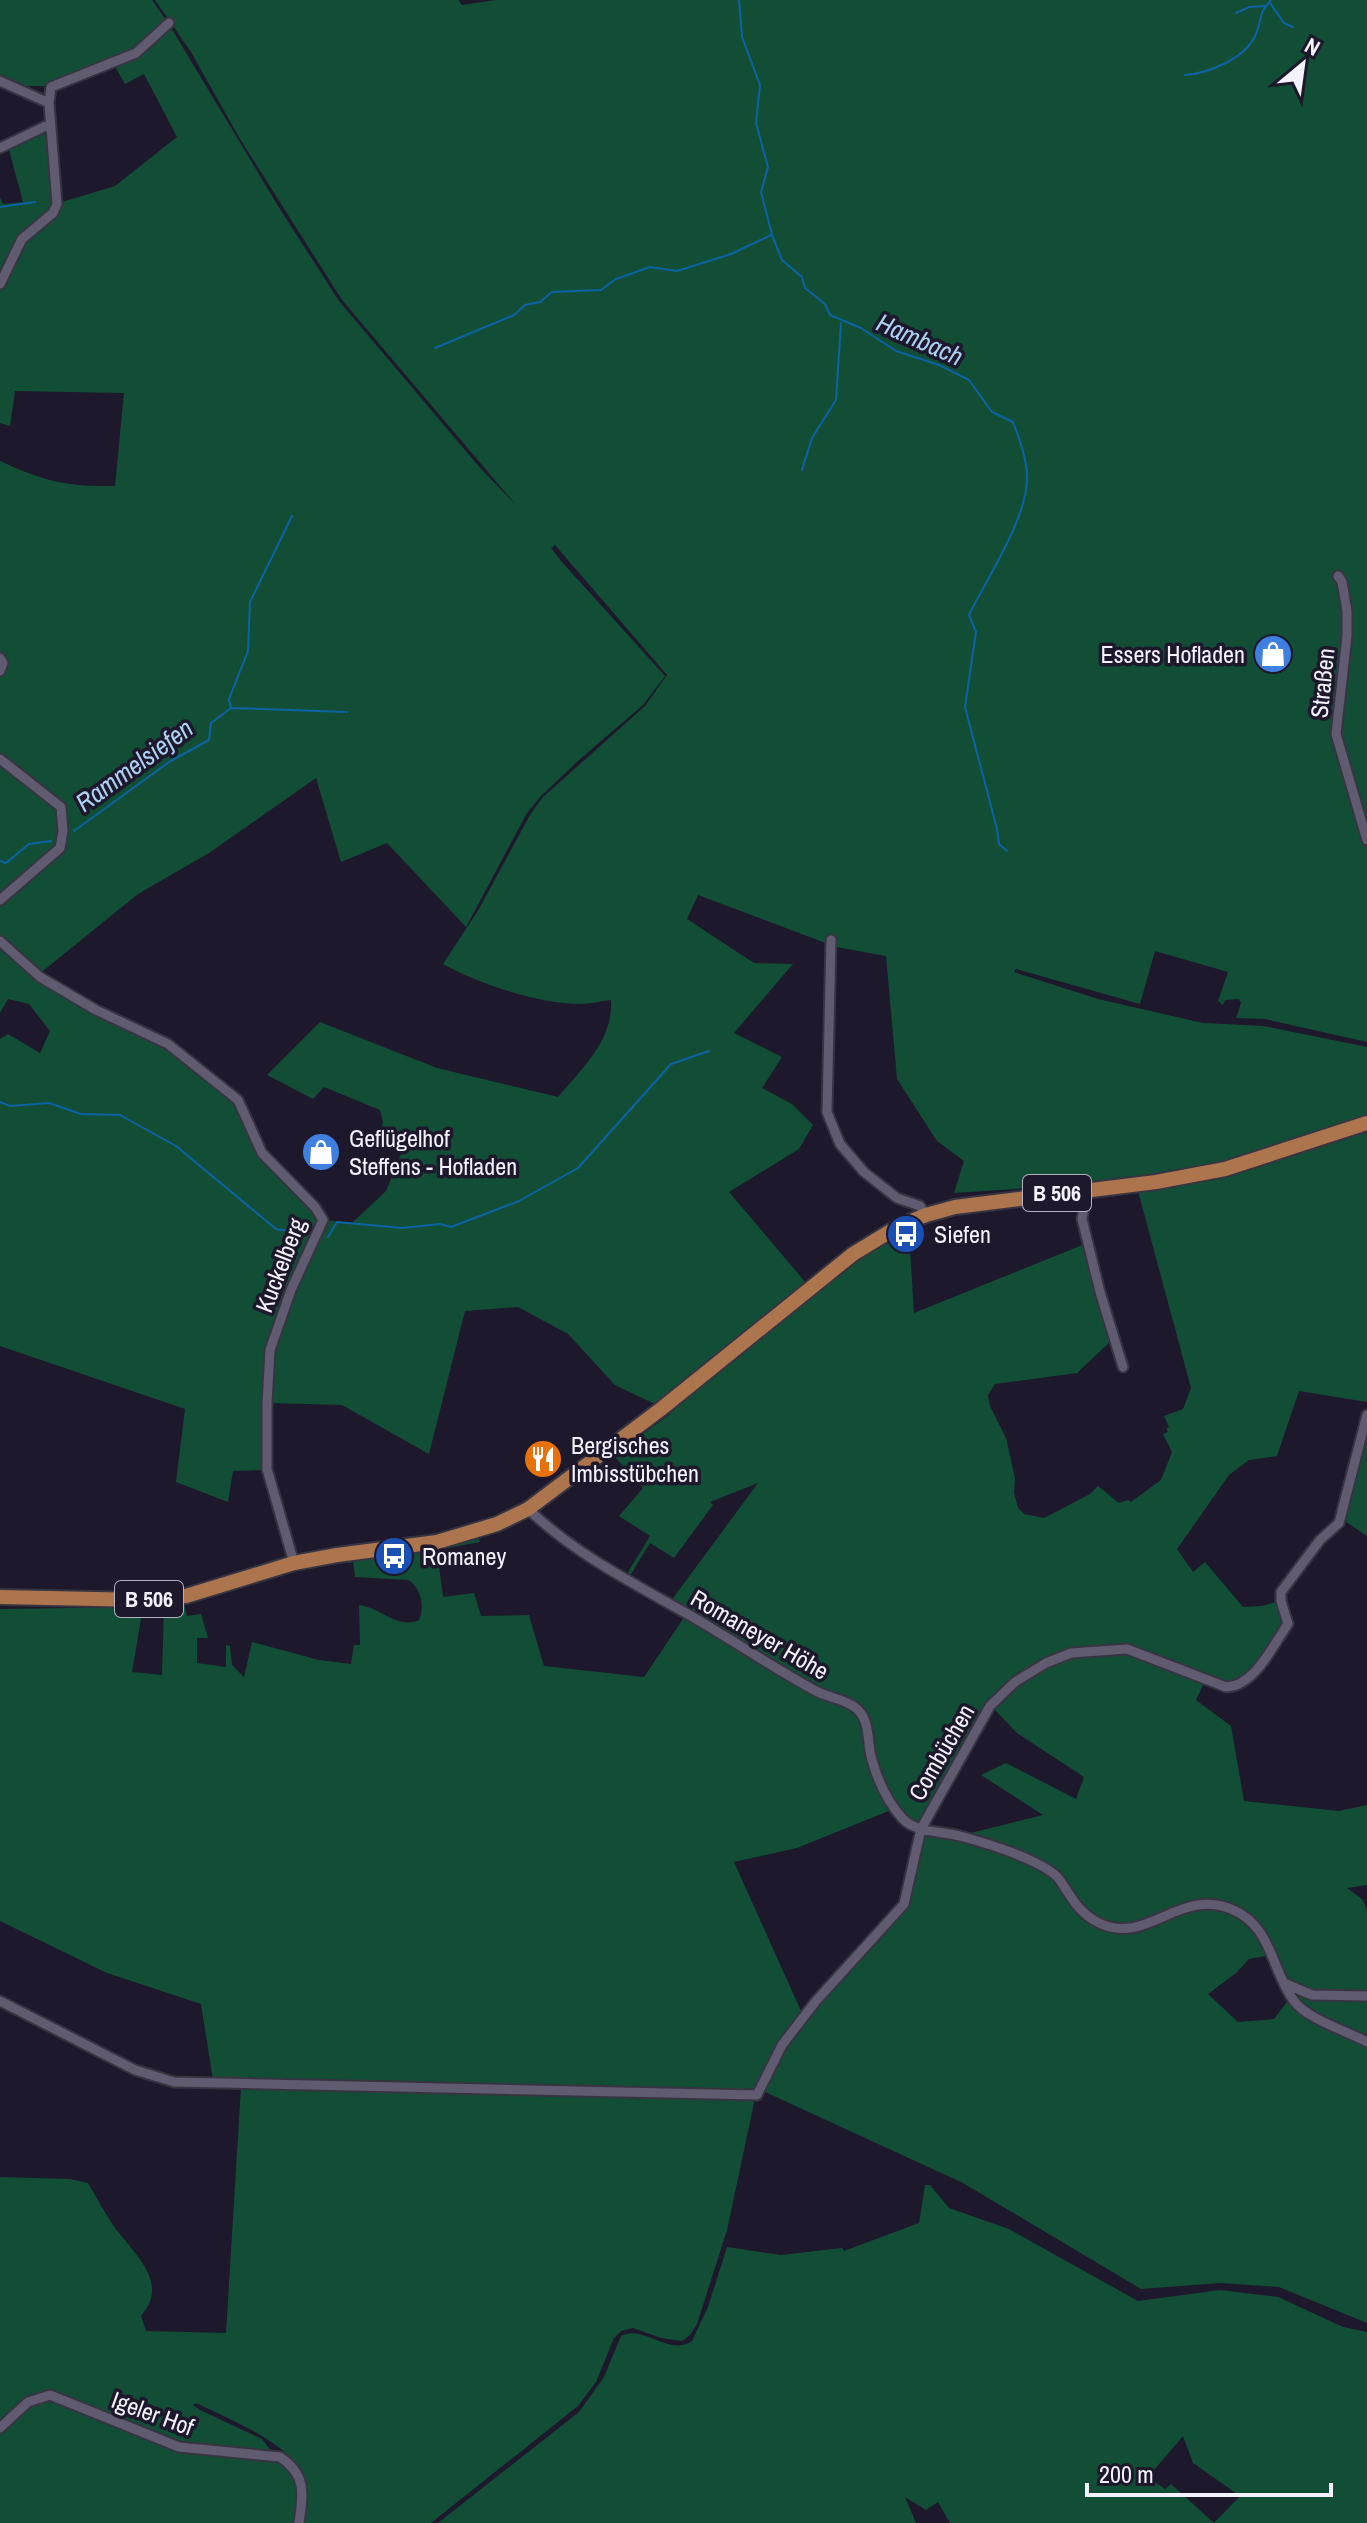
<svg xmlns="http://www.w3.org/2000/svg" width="1367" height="2523" viewBox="0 0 1367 2523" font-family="'Archivo Narrow',sans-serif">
<rect width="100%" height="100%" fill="#1d182b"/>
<path fill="#124e36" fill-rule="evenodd" d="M0,0H152L168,23L144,47L51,86H11L0,80Z
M155,0H458L462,5L496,0H1367V1042L1265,1019L1236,1018L1241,1003L1239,999L1225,1000L1223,1005L1218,1001L1228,972L1155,951L1140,1004L1016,969L1014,972L1098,999L1203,1023L1264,1026L1367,1047V1115L1222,1163L1088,1184L954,1193L964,1161L937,1141L897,1079L886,956L836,947L698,895L687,919L754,963L793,964L734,1033L782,1057L762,1088L792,1104L813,1125L799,1149L729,1192L806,1283L661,1407L615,1385L568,1334L518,1307L465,1311L429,1454L342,1405L268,1403L274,1352L294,1291L325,1220L352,1223L386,1191L401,1154L377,1142L383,1122L380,1110L324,1087L313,1099L267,1075L320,1022L437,1068L558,1097C583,1067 613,1041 611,1000C601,1001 590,1004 580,1004C539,1004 479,984 443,964L479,909L530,815L542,798L645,706L667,675L555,545L551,548L562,562L665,676L643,705L579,760L541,796L527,813L466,927L387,843L341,862L316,778L209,853L138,894L38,975L0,938V676L4,664L0,654V461C43,481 67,487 115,486L124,393L15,391L10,426L0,423V287L23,239L59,203L115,186L177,137L144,74L125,84L113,63L170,26L278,206L339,301L481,469L516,505L342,300L240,139L191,52Z
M50,126L56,204L21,239L0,281V198L3,204L23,202L8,146Z
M0,943L22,964L167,1045L239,1103L261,1155L314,1209L320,1222L271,1351L266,1470L233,1471L228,1502L176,1482L185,1409L0,1346V1039L8,1034L40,1053L50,1031L29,1004L8,999L0,1013Z
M1367,1129V1402L1299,1391L1277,1456L1249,1460L1229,1475L1177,1549L1193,1572L1205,1562L1243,1607L1262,1606L1279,1601L1287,1623L1247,1678L1227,1685L1128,1648L1046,1662L989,1705L923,1830L897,1805L873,1756L863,1711L829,1696L671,1601L758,1483L710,1502L713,1505L674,1558L650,1543L628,1579L625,1577L650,1536L619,1516L643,1488L614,1456L670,1414L664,1409L854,1259L891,1240L905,1242L910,1249L914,1313L1085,1244L1112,1340L1077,1373L995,1384L988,1395L990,1406L1006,1438L1015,1478L1014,1493L1018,1508L1024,1514L1044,1518L1090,1494L1098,1486L1119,1503L1128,1500L1131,1502L1161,1480L1172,1452L1163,1434L1168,1432L1166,1429L1169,1427L1164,1416L1183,1409L1191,1388L1138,1191L1153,1185Z
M1367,1429V1536L1342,1519Z
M479,1539L480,1542L437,1550L443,1597L474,1593L481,1616L529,1615L544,1666L644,1677L685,1616L851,1707L860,1718L891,1810L797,1848L734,1862L801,2011L777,2046L757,2088L753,2091L213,2080L201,2004L107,1973L0,1921V1609L143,1607L132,1672L162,1675L164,1605L184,1602L187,1616L201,1614L208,1638H197V1663L226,1667V1645L230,1646L232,1665L244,1677L252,1642L319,1660L351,1664L354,1645H360L359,1605C380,1607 398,1630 419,1620C425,1607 421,1587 408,1580L355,1577L353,1562L348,1563V1560L394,1556Z
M1129,1652L1205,1681L1196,1700L1231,1726L1244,1801L1339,1811L1367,1805V1885L1347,1888L1363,1900L1367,1910V1991L1290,1989C1272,1950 1264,1916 1217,1905L1248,1919L1261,1933L1271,1955L1249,1959L1236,1973L1208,1994L1238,2022L1274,2019L1290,1998L1307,2016L1367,2044V2323L1279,2287L1220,2283L1141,2289L963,2183L763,2091L798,2028L905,1906L924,1832L951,1838L1043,1815L981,1775L1006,1763L1076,1799L1084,1777L1017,1733L991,1706C1014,1685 1040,1662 1071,1655C1089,1651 1110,1653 1129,1652Z
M1292,1994H1367V2040L1308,2011Z
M241,2087L388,2090L396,2093L409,2090L752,2099L754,2103L727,2230L697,2324L690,2335L682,2341L661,2338L633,2328L621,2331L614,2338L596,2382L578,2406L431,2523H301C302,2509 306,2492 303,2478C296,2445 224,2417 196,2403L193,2405L200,2410L262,2439L275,2456L192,2448L51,2393L0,2423V2177L70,2179L88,2183C96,2196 103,2210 111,2222C130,2251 172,2281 141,2316L146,2331L226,2333Z
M925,2185H930L949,2208L1009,2229L1138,2301L1220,2290L1278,2297L1343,2327L1367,2332V2523H950L938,2502L926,2510L905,2497L916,2523H438L579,2412L604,2377L621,2336C644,2324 668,2357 692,2341L708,2307L727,2247L781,2255L842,2248L844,2251L919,2223ZM1183,2436L1193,2463L1240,2496L1214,2523L1171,2484L1165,2489L1148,2477Z
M50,2398L164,2445L279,2460C305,2472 298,2499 297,2523H0V2432L28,2406Z"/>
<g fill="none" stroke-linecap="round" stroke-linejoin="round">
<path stroke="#0c63a4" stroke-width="2" d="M739,0L742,37L760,85L756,123L768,167L761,192L772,235L782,260L802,277L805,288L825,304L830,315L861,328L896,351L939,365L969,380L992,412L1013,422C1019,438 1027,459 1027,477C1028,517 987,578 969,615L976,632L965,707L997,829L999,844L1007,851
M1270,3L1284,23L1293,27
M1236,13L1249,7L1265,6
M1185,75C1210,73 1246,58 1256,34C1263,17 1257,16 1271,0
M0,207L35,202
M435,348L514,315L525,305L540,302L552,292L601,290L616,279L650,267L677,271L731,254L771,235
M802,470L812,438L836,400L841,323
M231,708L229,699L248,651L250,602L292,516
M74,831L169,762L209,740L211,723L231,708L347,712
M0,861L6,863L29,844L51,841
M0,1102L10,1106L49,1103L81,1114L120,1115L176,1146L276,1229L302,1233
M328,1237L337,1222L402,1228L440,1224L451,1227L519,1201L578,1168L671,1064L709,1051"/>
<defs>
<path id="minor" d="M0,81L49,103
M0,148L50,124
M0,284L22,239L53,213L57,204L49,103L51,87L136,53L169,23
M1338,576L1342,582L1347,611V636L1336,734L1367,840
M0,658L3,663L0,671
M0,759L61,807L63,831L60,848L0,900
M831,940L827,1112L840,1144L864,1172L897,1198L920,1206L926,1215
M0,941L40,977L96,1010L168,1044L238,1100L262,1153L315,1207L323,1220L291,1290L270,1350L267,1403V1469L294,1563
M1087,1189L1082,1219L1100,1292L1123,1367
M528,1509C574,1553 629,1581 684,1612C728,1637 770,1666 814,1690C826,1697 841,1698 853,1706C872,1718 866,1741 872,1760C878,1781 888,1803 903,1819C917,1833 941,1831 960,1836C982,1842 1014,1852 1034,1862C1042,1866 1054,1872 1059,1879C1071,1896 1078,1913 1099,1923C1147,1946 1178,1888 1231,1909C1272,1925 1271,1970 1294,2001C1307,2019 1347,2031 1367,2042
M1284,1983L1312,1995L1367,1996
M0,2001L135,2070L174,2082L757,2095L782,2045L816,2001L904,1904L921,1829L990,1706L1015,1682L1046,1663L1071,1653L1127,1649L1226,1687C1255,1686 1273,1645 1288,1624L1281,1601V1592L1320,1540L1339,1523L1367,1415
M0,2428L28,2402L50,2395L179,2447L280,2457C307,2475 303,2494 299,2523"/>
<path id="primary" d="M0,1597L143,1600L186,1596L294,1563L337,1555L437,1542L497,1524L528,1509L661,1409L853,1254L899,1226L926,1215L955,1207L1156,1182L1225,1169L1367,1123"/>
</defs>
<use href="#minor" stroke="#373442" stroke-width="13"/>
<use href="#primary" stroke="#373442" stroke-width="18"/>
<use href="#minor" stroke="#605b71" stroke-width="9"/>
<use href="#primary" stroke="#ac754d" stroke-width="14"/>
</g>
<defs>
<symbol id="shop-disc" viewBox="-11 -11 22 22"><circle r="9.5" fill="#3f7fe0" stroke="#1d182b"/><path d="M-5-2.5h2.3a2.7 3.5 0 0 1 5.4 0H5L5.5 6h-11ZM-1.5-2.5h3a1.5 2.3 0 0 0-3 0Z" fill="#fff"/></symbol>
<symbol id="bus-disc" viewBox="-11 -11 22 22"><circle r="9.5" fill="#1a4fb4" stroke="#1d182b"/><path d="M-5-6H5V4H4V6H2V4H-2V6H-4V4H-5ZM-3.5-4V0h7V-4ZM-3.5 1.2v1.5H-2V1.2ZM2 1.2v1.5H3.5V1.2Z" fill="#fff"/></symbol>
<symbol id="restaurant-disc" viewBox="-11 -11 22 22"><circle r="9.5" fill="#e8710a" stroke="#1d182b"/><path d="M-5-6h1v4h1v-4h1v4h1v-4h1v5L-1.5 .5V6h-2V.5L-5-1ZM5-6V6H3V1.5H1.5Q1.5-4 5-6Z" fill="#fff"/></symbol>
</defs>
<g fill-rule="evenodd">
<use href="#shop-disc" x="1251" y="632" width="44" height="44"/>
<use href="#shop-disc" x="299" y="1130" width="44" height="44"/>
<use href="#bus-disc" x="884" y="1212" width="44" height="44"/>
<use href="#restaurant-disc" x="521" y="1437" width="44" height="44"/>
<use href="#bus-disc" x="372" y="1534" width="44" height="44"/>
</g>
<g text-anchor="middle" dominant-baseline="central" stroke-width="7" stroke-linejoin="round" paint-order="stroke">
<g fill="#1d182b" stroke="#b4b1be" stroke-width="2">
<rect x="1023" y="1175" width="68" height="36" rx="6"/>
<rect x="115" y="1581" width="68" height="36" rx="6"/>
</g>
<g font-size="22" font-weight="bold" fill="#f4f2fd">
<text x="1057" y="1193">B 506</text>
<text x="149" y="1599">B 506</text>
</g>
<g font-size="24" fill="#f4f2fd" stroke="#1d182b" text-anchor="start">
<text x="1245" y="654" text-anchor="end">Essers Hofladen</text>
<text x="349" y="1138">Geflügelhof<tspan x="349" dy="28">Steffens - Hofladen</tspan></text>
<text x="934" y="1234">Siefen</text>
<text x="571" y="1445">Bergisches<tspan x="571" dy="28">Imbisstübchen</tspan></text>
<text x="422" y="1556">Romaney</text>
</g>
<g font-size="24" fill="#f4f2fd" stroke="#1d182b">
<text transform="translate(1322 683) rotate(-84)">Straßen</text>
<text transform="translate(280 1265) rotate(-69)">Kuckelberg</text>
<text transform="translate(760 1634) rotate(30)">Romaneyer Höhe</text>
<text transform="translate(941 1752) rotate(-60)">Combüchen</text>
<text transform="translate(153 2413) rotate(20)">Igeler Hof</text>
</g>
<g font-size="26" font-style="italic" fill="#add1f4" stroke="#1d182b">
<text transform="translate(920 339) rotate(24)">Hambach</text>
<text transform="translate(134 765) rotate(-36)">Rammelsiefen</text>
</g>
</g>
<g transform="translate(1303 64) rotate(29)" stroke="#1d182b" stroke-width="6" paint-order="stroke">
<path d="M0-6L14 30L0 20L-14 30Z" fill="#f4f2fd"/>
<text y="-12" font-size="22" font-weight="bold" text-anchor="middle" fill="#f4f2fd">N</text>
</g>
<path d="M1087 2483v12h244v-12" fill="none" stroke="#f4f2fd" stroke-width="4"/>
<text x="1099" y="2483" font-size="24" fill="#f4f2fd" stroke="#1d182b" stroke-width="6" paint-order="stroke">200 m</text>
</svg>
